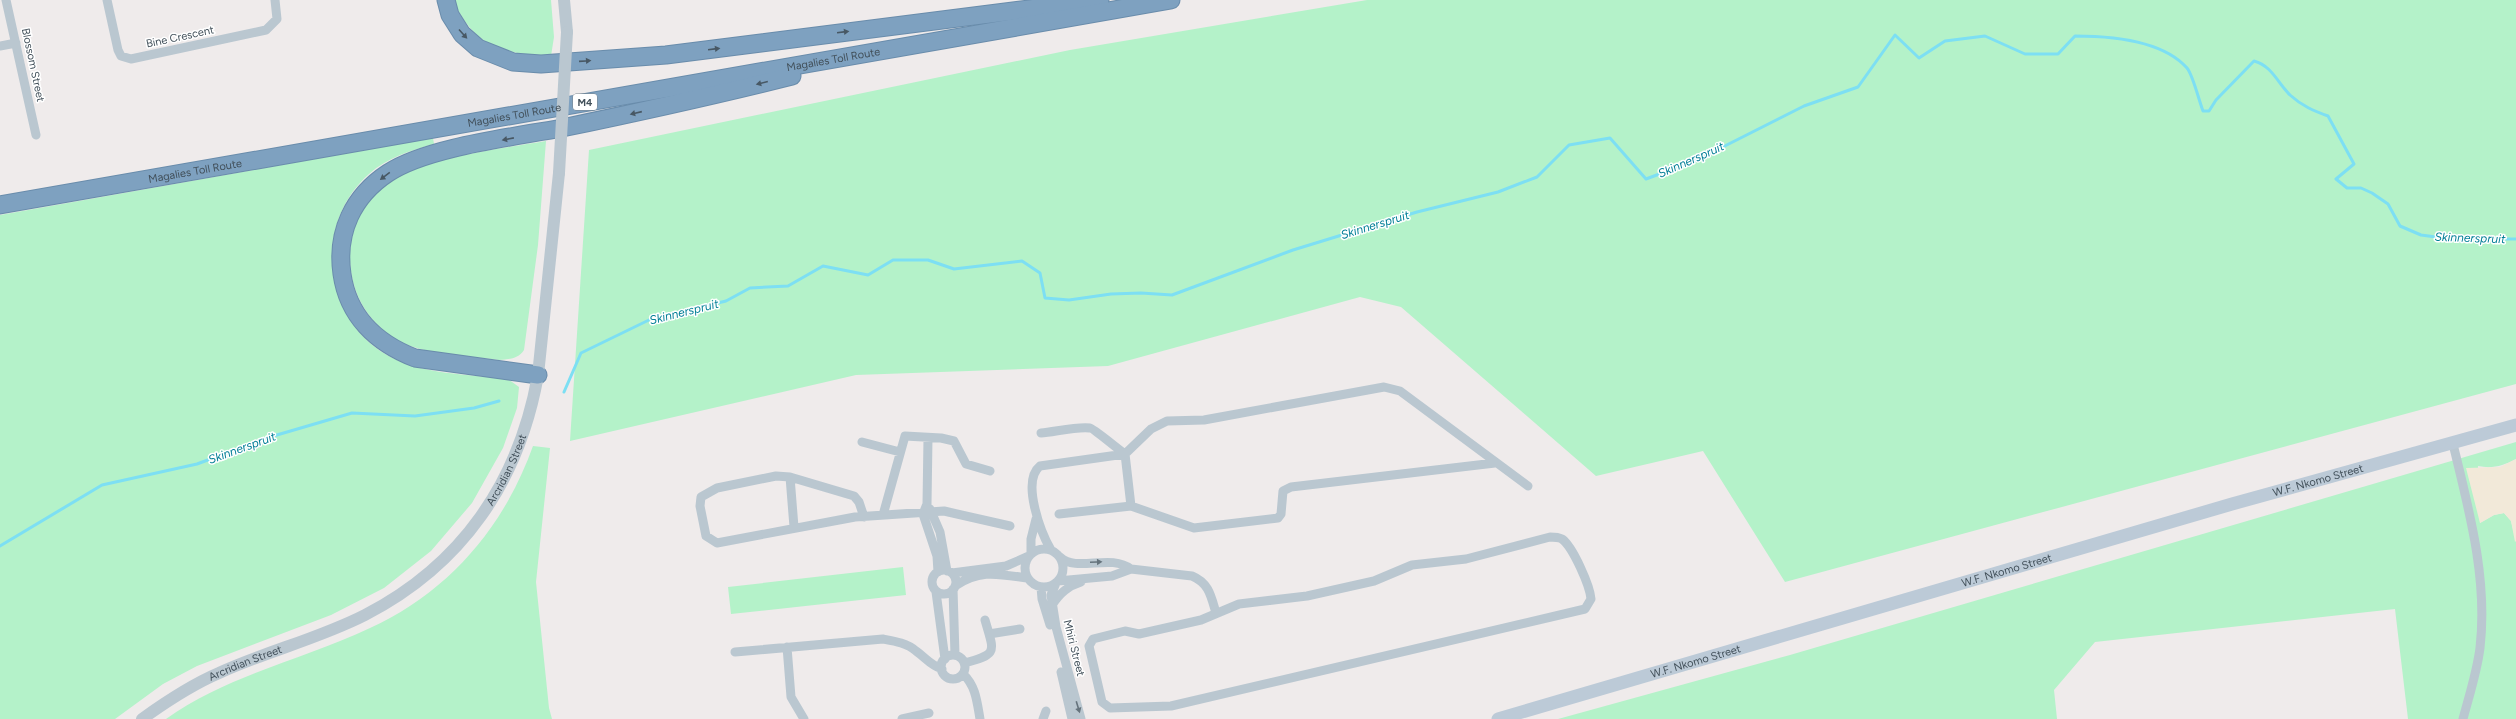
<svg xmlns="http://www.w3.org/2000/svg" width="2516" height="719" viewBox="0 0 2516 719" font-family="Figtree,sans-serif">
<rect width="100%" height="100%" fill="#efebeb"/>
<path fill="#b4f2c9" d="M453,0H551L554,37L551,56C503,54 475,48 453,0Z
M1367,0H2516V384L1785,582L1703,451L1596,476L1401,307L1360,297L1108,366L856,375L570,441L589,150L1070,50Z
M433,138L434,144C410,151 388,157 369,174C313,223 322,318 387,355C422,375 468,374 508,379L519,387L517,408L503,448L472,503L431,551L384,588L331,615L197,666L163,684L115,719H0V215Z
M546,141L538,245L524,350C518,359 510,359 499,360C469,356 425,355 399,341C336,306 333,216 394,178C429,157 504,148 546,141Z
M2516,442V459C2503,466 2492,469 2478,466L2480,523L2494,515L2504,513L2511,521L2516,541V719H2408L2395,609L2095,642L2054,690L2057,719H1558L1790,655Z
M533,446L550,448L536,582L549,708L552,719H166C228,675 302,660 370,628C449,592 504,527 533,446Z
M903,567L906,595L731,614L728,587Z"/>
<path fill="#f2e9d9" d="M2516,459V541L2515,542L2511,521L2504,513L2494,515L2480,523L2466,468L2500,467Z"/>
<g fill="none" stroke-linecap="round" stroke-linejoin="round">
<path stroke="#7ddff3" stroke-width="3" d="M564,392L581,353L651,319L726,301L750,288L788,286L823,266L868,275L893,260H928L954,269L1022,261L1040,273L1045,298L1069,300L1111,294L1141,293L1172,295L1293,250L1417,212L1498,192L1537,177L1569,145L1610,138L1646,179L1697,160L1804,106L1858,87L1895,35L1919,58L1945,41L1985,36L2025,54H2058L2075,36C2110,36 2162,40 2187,68C2193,75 2199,101 2203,111H2209L2216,100L2254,61C2272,66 2277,82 2290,95C2302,106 2314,111 2328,116L2354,164L2336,179L2347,188H2361L2372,193L2388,204L2400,226L2421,235L2451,239H2516
M0,546L102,485L197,464L270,437L352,413L415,416L474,408L499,401"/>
<defs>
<g id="motorway">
<path d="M446,0L450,15L462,34L478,48L513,62L541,64L666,55L1100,0"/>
<path id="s3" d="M0,205L1171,0"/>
<path d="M538,375L415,358C376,343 348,316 342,274C336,232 353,196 388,173C427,147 514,137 562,128C639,112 716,95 792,76"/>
</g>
</defs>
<use href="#motorway" stroke="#698cab" stroke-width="19"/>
<path stroke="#bac7d0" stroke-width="9" d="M6,0L36,135
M107,0L118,50L121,56L131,59L266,30L277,19L275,0
M0,46L16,43
M1041,433C1054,432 1078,426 1090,428C1093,428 1119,450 1125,454L1131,506
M928,438L927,504L923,514L937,556L938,572
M862,442L900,452
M2453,444C2469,510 2488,579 2480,648C2477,672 2469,696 2463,719
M790,477L794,527
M930,509L940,532L947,571
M1059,514L1131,506L1194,528L1278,518L1281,514L1283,491L1291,487L1495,463
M883,515L905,436L941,438L954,441L966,464L990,471
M864,517L859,502L854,496L790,477L776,476L717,488L701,497L700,506L706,536L717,543L855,517L944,511L1010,526
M1550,537C1554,537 1558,537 1562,539C1573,547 1590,586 1591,599L1585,609L1171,706L1110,708L1102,702L1089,646L1093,639L1125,631L1139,634L1201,620L1239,604L1307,596L1374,581L1412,565L1466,559Z
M1025 568a19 19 0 1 1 38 0a19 19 0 1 1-38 0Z
M1051,550C1041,533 1021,481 1040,466L1125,454L1151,429L1167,421L1204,420L1384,387L1400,391L1528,486
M1031,553V539L1036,519
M1060,557C1077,573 1110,553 1131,569
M932 582a12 12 0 1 1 24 0a12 12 0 1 1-24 0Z
M952,573L1006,566L1029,556
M1058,581L1112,576L1131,569L1192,576C1209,583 1211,596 1216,613
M1056,583L1051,595L1056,627L1081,719
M955,586C980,569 998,574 1027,578
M1041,587L1042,599L1050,625
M953,589L955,655
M936,592L945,659
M1052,605C1060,593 1068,586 1081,582
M989,634L1020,629
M787,647L791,697L804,719
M735,652L883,639C894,641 907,643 916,651C926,658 930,665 942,669
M941 667a12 12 0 1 1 24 0a12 12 0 1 1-24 0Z
M964,663C999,654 994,652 985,620
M1061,672L1072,719
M963,674C976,686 977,702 980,719
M902,719L929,713
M1043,719L1046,711"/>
<g stroke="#bac7d0" stroke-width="12">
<path d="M564,0L567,32"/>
<path id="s1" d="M142,719C167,701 191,685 219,673C267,651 318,639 365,615C462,565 519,482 538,375L559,173"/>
</g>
<path stroke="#bccad7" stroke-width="13" id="s2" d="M1498,719L2232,504L2516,425"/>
<use href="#motorway" stroke="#7ea1c0" stroke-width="17"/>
<path stroke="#bac7d0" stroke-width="12" d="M559,173L567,32"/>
</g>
<defs><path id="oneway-solid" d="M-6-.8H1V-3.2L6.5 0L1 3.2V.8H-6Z"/></defs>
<g fill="#485864">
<use href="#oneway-solid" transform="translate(843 32) rotate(-7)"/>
<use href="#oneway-solid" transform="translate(463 34) rotate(48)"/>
<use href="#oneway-solid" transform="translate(714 49) rotate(-7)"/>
<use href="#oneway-solid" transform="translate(585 61) rotate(-4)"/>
<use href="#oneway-solid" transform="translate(762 83) rotate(166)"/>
<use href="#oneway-solid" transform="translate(636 113) rotate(167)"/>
<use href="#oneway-solid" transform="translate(508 139) rotate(169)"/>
<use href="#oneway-solid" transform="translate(385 176) rotate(143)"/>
</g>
<g fill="#66747d">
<use href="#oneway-solid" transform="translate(1096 562) rotate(-2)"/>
<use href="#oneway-solid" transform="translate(1078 707) rotate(73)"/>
</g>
<g text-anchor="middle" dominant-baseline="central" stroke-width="3" stroke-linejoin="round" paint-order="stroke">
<rect fill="#fff" stroke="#7b848c" stroke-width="1" x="573" y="94" width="24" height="16" rx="3"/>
<g font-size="10" font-weight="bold" fill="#42505a">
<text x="585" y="102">M4</text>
</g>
<g font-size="11" fill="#42505a" stroke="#fff">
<text transform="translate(180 37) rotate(-12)">Bine Crescent</text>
<text stroke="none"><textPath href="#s3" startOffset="846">Magalies Toll Route</textPath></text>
<text transform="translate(33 65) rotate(78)">Blossom Street</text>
<text stroke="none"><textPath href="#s3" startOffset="522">Magalies Toll Route</textPath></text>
<text stroke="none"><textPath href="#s3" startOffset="198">Magalies Toll Route</textPath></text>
<text stroke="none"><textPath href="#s1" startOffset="454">Arcridian Street</textPath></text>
<text stroke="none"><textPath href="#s2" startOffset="854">W.F. Nkomo Street</textPath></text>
<text stroke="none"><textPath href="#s2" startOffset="530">W.F. Nkomo Street</textPath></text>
<text transform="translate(1074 648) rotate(76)">Mhiri Street</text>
<text stroke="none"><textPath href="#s2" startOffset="206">W.F. Nkomo Street</textPath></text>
<text stroke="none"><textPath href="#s1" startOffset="118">Arcridian Street</textPath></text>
</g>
<g font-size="12" font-style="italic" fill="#037f97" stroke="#fff">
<text transform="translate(1691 160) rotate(-24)">Skinnerspruit</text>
<text transform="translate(1375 225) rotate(-17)">Skinnerspruit</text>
<text transform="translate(2470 238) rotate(2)">Skinnerspruit</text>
<text transform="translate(684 312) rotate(-14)">Skinnerspruit</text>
<text transform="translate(242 448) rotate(-20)">Skinnerspruit</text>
</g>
</g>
</svg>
